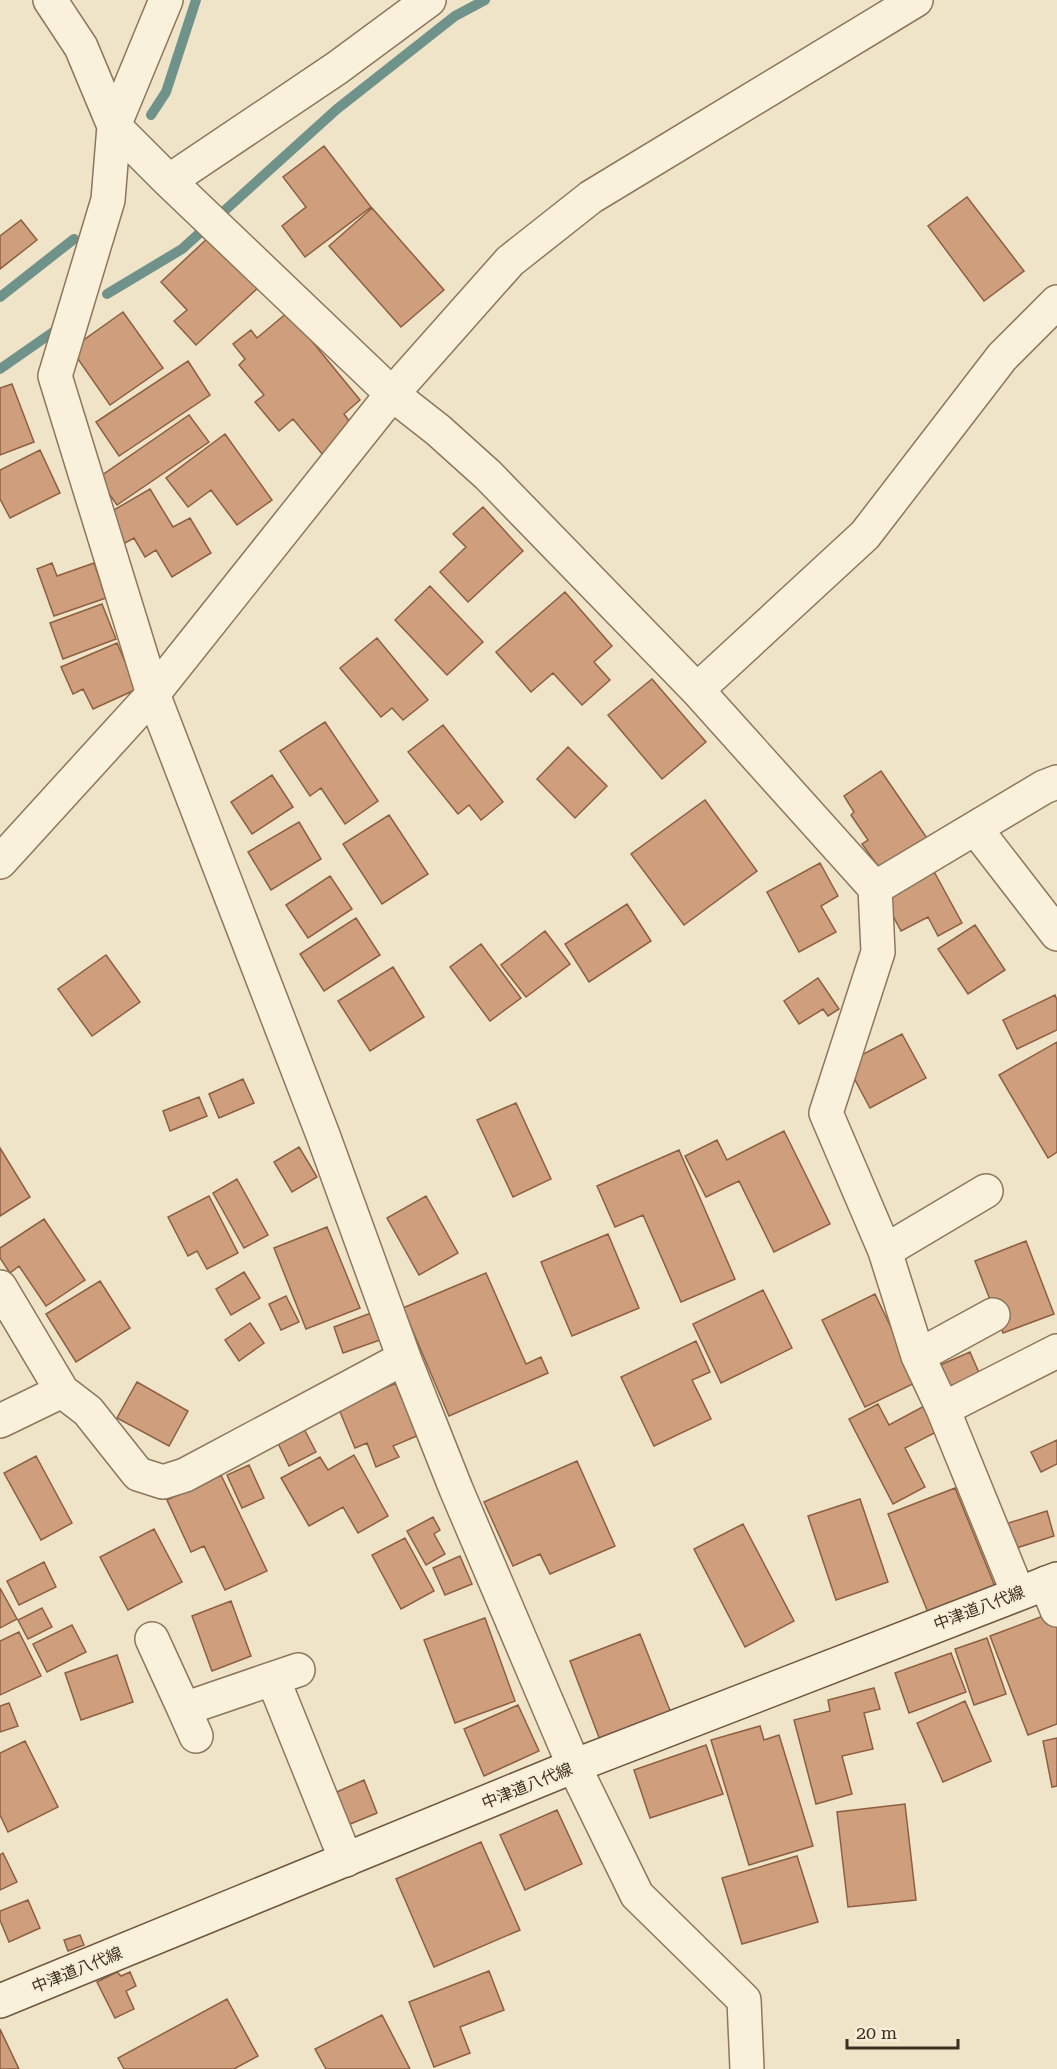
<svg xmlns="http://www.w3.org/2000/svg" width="1057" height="2069" viewBox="0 0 1057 2069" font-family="'Roboto Serif','Noto Sans JP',serif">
<rect width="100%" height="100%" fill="#f0e4c8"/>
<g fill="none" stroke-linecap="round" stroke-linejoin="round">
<path stroke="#6f938a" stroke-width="10" d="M151,115L166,92L196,0
M107,294L182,249L337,109L455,16L485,0
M0,297L74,239
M0,369L56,330"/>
</g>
<path fill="#cf9f7d" stroke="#8d5f41" stroke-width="1.5" d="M324,146L371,207L305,257L282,226L306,207L283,177Z
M967,197L1024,271L984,301L928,226Z
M372,208L444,290L401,327L329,246Z
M21,220L37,240L0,269V236Z
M210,236L258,288L196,345L174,321L187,310L161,282Z
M123,312L163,368L110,405L71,349Z
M288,312L360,400L344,414L355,429L323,455L293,419L279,431L255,402L264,395L239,365L245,359L233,344L251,330L257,338Z
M188,361L210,395L119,456L96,422Z
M12,384L34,442L0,455V388Z
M189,415L209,442L117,505L98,478Z
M225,434L272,500L237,525L211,490L188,507L166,478Z
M40,450L60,493L10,518L0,499V470Z
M150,489L173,527L190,518L211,553L172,577L156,550L145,557L134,538L125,543L107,514Z
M483,507L523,551L468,602L440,572L466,547L453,534Z
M52,563L57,576L94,563L106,598L54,616L37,569Z
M430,586L483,642L447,675L395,620Z
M565,592L612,646L594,662L610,680L582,705L553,673L531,692L496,652Z
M102,604L116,639L63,659L50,623Z
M377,638L428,700L403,720L392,708L381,717L340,668Z
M117,643L137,689L93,709L83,689L73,694L61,667Z
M652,679L706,742L662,779L608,715Z
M325,722L378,801L345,824L321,788L310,796L280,751Z
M443,725L503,802L481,820L469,805L458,814L408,752Z
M568,747L607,786L575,818L537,779Z
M881,771L929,841L883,873L862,844L868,840L851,815L854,812L844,796Z
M272,775L293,807L252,834L231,802Z
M705,800L757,871L684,925L631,854Z
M389,815L428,874L382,904L343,844Z
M299,822L321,859L271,890L248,852Z
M820,863L838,896L821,906L836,932L799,952L767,892Z
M931,866L962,923L938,936L928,917L901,931L881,893Z
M330,876L352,909L308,938L286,905Z
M627,904L651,941L589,982L565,944Z
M356,918L380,955L324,991L300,954Z
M975,925L1005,970L968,994L938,949Z
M545,931L570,964L526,997L501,965Z
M481,944L521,998L490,1021L450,967Z
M106,955L140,1002L92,1036L58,989Z
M393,967L424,1017L370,1051L338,1001Z
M818,978L839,1009L828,1016L823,1009L799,1024L784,1001Z
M1055,995L1057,1000V1030L1017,1049L1003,1020Z
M902,1034L926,1078L870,1108L846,1063Z
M1057,1042V1152L1048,1158L999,1075Z
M243,1079L254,1103L219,1118L209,1094Z
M199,1097L207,1116L170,1131L163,1111Z
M516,1103L551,1179L513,1197L477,1120Z
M784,1131L830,1224L774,1252L739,1181L706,1197L685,1156L717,1140L727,1160Z
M299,1147L317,1177L292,1192L274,1162Z
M0,1148L30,1197L0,1216Z
M679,1150L735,1279L681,1302L643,1215L615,1227L597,1186Z
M237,1179L268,1235L244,1248L213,1193Z
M209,1196L238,1253L207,1269L197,1251L188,1256L168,1217Z
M426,1196L458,1253L419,1275L387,1218Z
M44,1219L85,1280L46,1306L19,1266L10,1273L0,1258V1248Z
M327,1227L360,1308L306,1329L274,1248Z
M608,1234L639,1308L572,1336L541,1262Z
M1026,1241L1054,1314L1003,1333L975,1261Z
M244,1272L260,1298L231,1315L216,1289Z
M486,1273L526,1364L541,1357L548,1373L449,1416L403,1308Z
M100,1281L130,1328L76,1362L46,1314Z
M763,1290L792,1348L721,1383L693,1324Z
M875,1294L917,1382L865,1407L822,1320Z
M286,1296L299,1322L281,1330L269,1304Z
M371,1313L380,1340L343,1353L334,1327Z
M250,1323L264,1343L239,1361L225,1340Z
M696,1341L710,1372L692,1380L711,1419L654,1446L621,1377Z
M970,1352L983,1382L944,1399L931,1369Z
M137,1382L188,1411L169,1446L117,1418Z
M397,1383L419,1435L393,1446L399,1457L376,1467L367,1443L355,1448L338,1407Z
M878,1404L889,1425L928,1404L942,1429L905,1448L925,1487L893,1504L849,1419Z
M302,1425L316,1452L289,1466L276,1439Z
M1057,1440V1464L1041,1472L1031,1452Z
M354,1455L388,1516L358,1533L343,1507L309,1526L281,1478L320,1457L328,1470Z
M36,1456L72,1523L41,1540L4,1473Z
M577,1461L615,1546L550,1574L540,1554L513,1566L484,1502Z
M249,1465L264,1498L242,1508L227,1475Z
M221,1475L267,1571L225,1590L204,1546L191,1552L167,1500Z
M955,1488L996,1589L929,1615L888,1514Z
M860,1499L888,1582L836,1600L808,1516Z
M1047,1511L1054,1536L1007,1551L999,1526Z
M433,1517L440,1530L434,1534L445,1554L426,1565L407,1531Z
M743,1524L794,1621L745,1647L694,1549Z
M154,1529L182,1582L128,1610L100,1557Z
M405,1538L434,1591L401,1609L372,1555Z
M460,1556L472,1584L445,1595L433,1568Z
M44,1562L56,1587L19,1605L7,1581Z
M0,1588L17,1619L0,1628Z
M231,1601L251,1656L212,1671L192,1616Z
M42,1608L52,1627L28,1639L18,1620Z
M1054,1612L1057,1619V1724L1028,1735L990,1636Z
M485,1618L515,1701L455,1723L424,1640Z
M72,1625L86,1652L47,1672L33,1644Z
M19,1632L41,1676L0,1695V1641Z
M640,1634L671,1713L600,1740L570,1661Z
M987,1638L1006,1694L974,1705L955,1649Z
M951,1653L966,1692L909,1713L895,1673Z
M117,1655L133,1702L81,1720L65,1673Z
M874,1688L880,1709L864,1713L873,1749L842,1756L852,1794L816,1804L794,1720L830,1711L828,1700Z
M965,1701L991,1761L943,1782L917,1723Z
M9,1703L18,1726L0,1732V1706Z
M518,1705L539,1751L484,1776L464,1729Z
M760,1726L764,1740L779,1735L813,1846L749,1865L711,1740Z
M1057,1738V1786L1052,1787L1043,1741Z
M25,1741L58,1807L8,1832L0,1815V1753Z
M706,1745L723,1794L650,1818L634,1770Z
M364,1780L377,1813L343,1827L330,1795Z
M905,1804L916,1900L848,1907L837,1812Z
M557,1810L582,1864L525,1890L500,1835Z
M481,1842L520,1930L434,1967L396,1879Z
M3,1853L17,1882L0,1890V1855Z
M797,1856L818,1922L742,1944L722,1878Z
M28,1900L40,1928L9,1942L0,1920V1911Z
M80,1935L84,1945L68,1951L64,1940Z
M489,1971L504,2010L460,2027L470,2053L434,2067L409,2002Z
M117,1972L121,1976L130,1972L136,1986L126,1991L134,2009L115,2018L97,1982Z
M227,1999L258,2056L234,2069H124L118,2058Z
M382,2015L410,2069H326L315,2049Z
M0,2029L19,2069H0Z"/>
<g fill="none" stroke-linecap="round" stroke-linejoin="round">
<defs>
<path id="minor" d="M50,0L81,47L114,126L169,181L392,394L438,430L488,475L697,690L875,888L878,952L826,1113L885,1251L918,1356L943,1409L1018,1593
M166,0L114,126L108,200L55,376L153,694L323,1135L404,1358L456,1489L574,1766L637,1895L744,2000L747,2069
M169,181L337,68L429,0
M697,690L865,535L1002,357L1057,302
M975,828L1057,934
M0,862L153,694L392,394L510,261L591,197L916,0
M875,888L1044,787L1057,782
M885,1251L986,1191
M0,1287L62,1391
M918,1356L993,1315
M943,1409L1057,1351
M0,1421L62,1391L88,1411L138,1474L163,1482L185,1475L404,1358
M1046,1583L1057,1610
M152,1639L184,1709L298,1670
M273,1679L346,1860
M184,1709L196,1736"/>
<path id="secondary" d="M0,2001L574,1766L1057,1579"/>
</defs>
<use href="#minor" stroke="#8d765c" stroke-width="36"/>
<use href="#secondary" stroke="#6f573f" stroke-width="36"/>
<use href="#minor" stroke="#faf1dc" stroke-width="33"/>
<use href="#secondary" stroke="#faf1dc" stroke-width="33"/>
</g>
<g text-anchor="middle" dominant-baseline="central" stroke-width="4.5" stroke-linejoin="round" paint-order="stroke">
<g font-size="16" fill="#3d2e20" stroke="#f7eed8">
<text transform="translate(979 1608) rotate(-21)">中津道八代線</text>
<text transform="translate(527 1786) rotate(-22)">中津道八代線</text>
<text transform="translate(77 1970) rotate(-22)">中津道八代線</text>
</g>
</g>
<path d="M847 2039v9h111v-9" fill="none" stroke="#3d2e20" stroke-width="3"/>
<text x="856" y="2039" font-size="18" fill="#3d2e20" stroke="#f7eed8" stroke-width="4.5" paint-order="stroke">20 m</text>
</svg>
